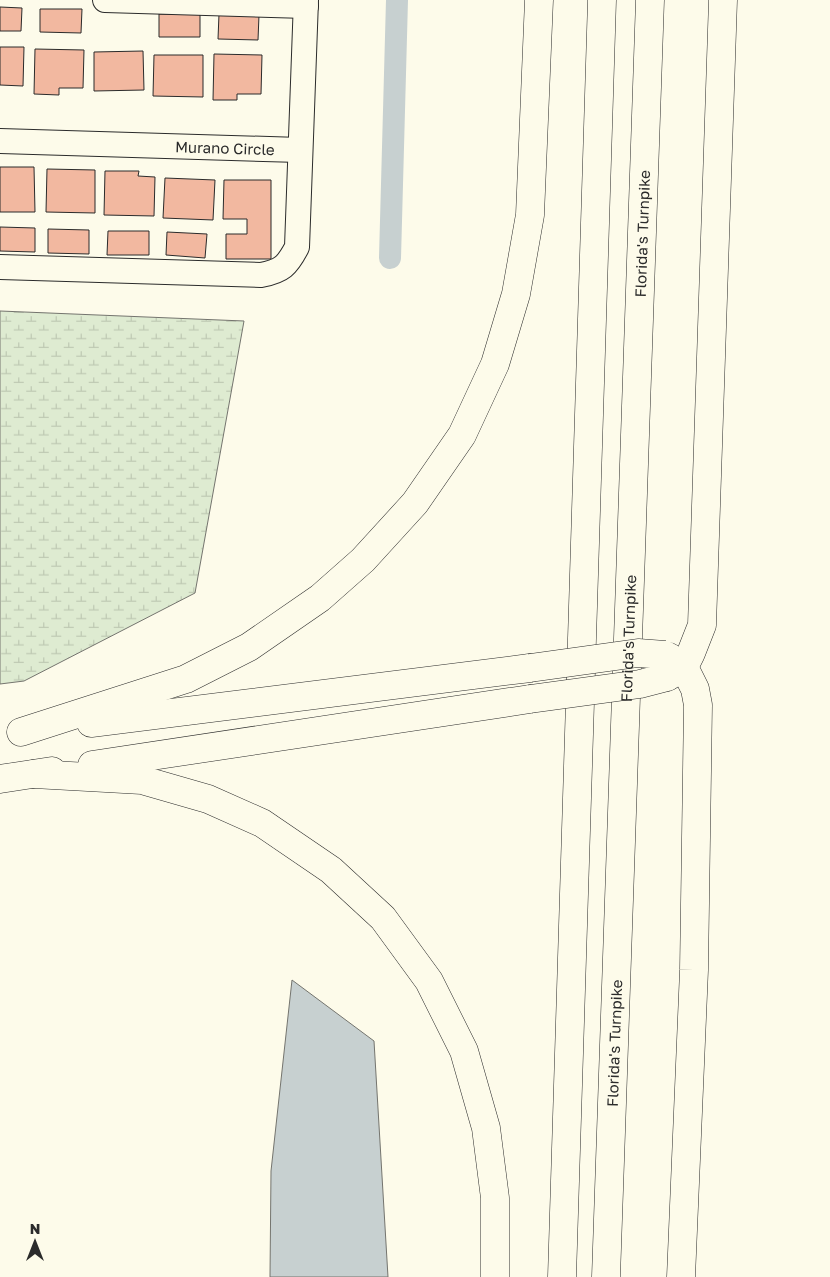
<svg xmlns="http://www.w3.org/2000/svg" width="830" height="1277" viewBox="0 0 830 1277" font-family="'Golos Text',sans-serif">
<defs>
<pattern id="wetland-marsh" width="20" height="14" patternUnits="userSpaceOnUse" patternTransform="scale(1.25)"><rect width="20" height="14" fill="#deebd1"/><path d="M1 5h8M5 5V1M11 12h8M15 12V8" fill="none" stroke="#bfcab4"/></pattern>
</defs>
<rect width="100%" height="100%" fill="#fdfbea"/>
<path fill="url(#wetland-marsh)" stroke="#74746e" d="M0,311L244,321L195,593L24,681L0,684Z"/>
<path fill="#c7d0d0" stroke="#74746e" d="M292,980L374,1041L388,1277H270L271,1171Z"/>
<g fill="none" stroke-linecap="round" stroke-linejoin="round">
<path stroke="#c7d0d0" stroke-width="22" d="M390,258L397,0"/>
</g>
<path fill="#f2b8a0" stroke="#2b2b2b" d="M0,7L22,8L21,31H0Z
M40,9H82L81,33L40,32Z
M159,14H200V37H159Z
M219,14L259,15L258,40L218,39Z
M0,47H24L23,86L0,85Z
M35,49L84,50L83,88H59V95L34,94Z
M143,51L144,90L94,91V52Z
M214,54L262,55L261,94H237V100H213Z
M154,55H203V97L153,96Z
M0,167H34L35,212H0Z
M47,169L95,170V213L46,212Z
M105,171H139L138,176L155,177L154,216L104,215Z
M165,178L215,180L213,220L163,218Z
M224,180H271V259H226V234H247V219H223Z
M0,227L35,228V252L0,251Z
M48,229L89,230V254L48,253Z
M108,231H149V255H107Z
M167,232L207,234L205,258L166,255Z"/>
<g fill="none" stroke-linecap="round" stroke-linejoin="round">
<defs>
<g id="minor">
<path d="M105,0L306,6"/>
<path id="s1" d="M0,141L300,150"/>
<path d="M0,267L261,275C282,271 287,266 297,247L306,0"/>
</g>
<g id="highway">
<path d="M669,657L684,667L695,689L698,705L694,970L681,1277"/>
<path d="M667,677L684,667L691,653L702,625L723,0"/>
<path d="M91,723L530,668"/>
<path d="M21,732L186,679L249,647L320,598L363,560L415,503L462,435L495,364L516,294L530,215L539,0"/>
<path d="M92,765L530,699"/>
<path d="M34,774L142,780L208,799L262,823L331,870L383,918L429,981L464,1051L486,1128L495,1198V1277"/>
<path d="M0,779L52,771"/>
<path d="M562,1277L602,0"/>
<path id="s2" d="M606,1277L650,0"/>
</g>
</defs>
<use href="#minor" stroke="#2b2b2b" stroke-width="26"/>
<use href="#highway" stroke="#2b2b2b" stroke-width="29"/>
<use href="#minor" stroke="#fdfbea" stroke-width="24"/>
<use href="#highway" stroke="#fdfbea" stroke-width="28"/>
<defs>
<path id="highway-bridge" d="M530,668L638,653L665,655
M530,699L640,684L667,677"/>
</defs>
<use href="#highway-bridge" stroke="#2b2b2b" stroke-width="29" stroke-linecap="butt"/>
<use href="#highway-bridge" stroke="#fdfbea" stroke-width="28"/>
</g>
<g text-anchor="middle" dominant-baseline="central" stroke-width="4" stroke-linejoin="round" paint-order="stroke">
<g font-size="15" fill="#2b2b2b" stroke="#fdfbea">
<text stroke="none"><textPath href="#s1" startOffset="225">Murano Circle</textPath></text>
<text stroke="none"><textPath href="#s2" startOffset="1044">Florida's Turnpike</textPath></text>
<text stroke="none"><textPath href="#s2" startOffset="639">Florida's Turnpike</textPath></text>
<text stroke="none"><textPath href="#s2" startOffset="234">Florida's Turnpike</textPath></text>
</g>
</g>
<g transform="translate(35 1242)" stroke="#fdfbea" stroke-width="4" paint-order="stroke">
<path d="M0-4L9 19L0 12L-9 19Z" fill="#2b2b2b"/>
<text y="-8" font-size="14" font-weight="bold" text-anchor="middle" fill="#2b2b2b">N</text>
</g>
</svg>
